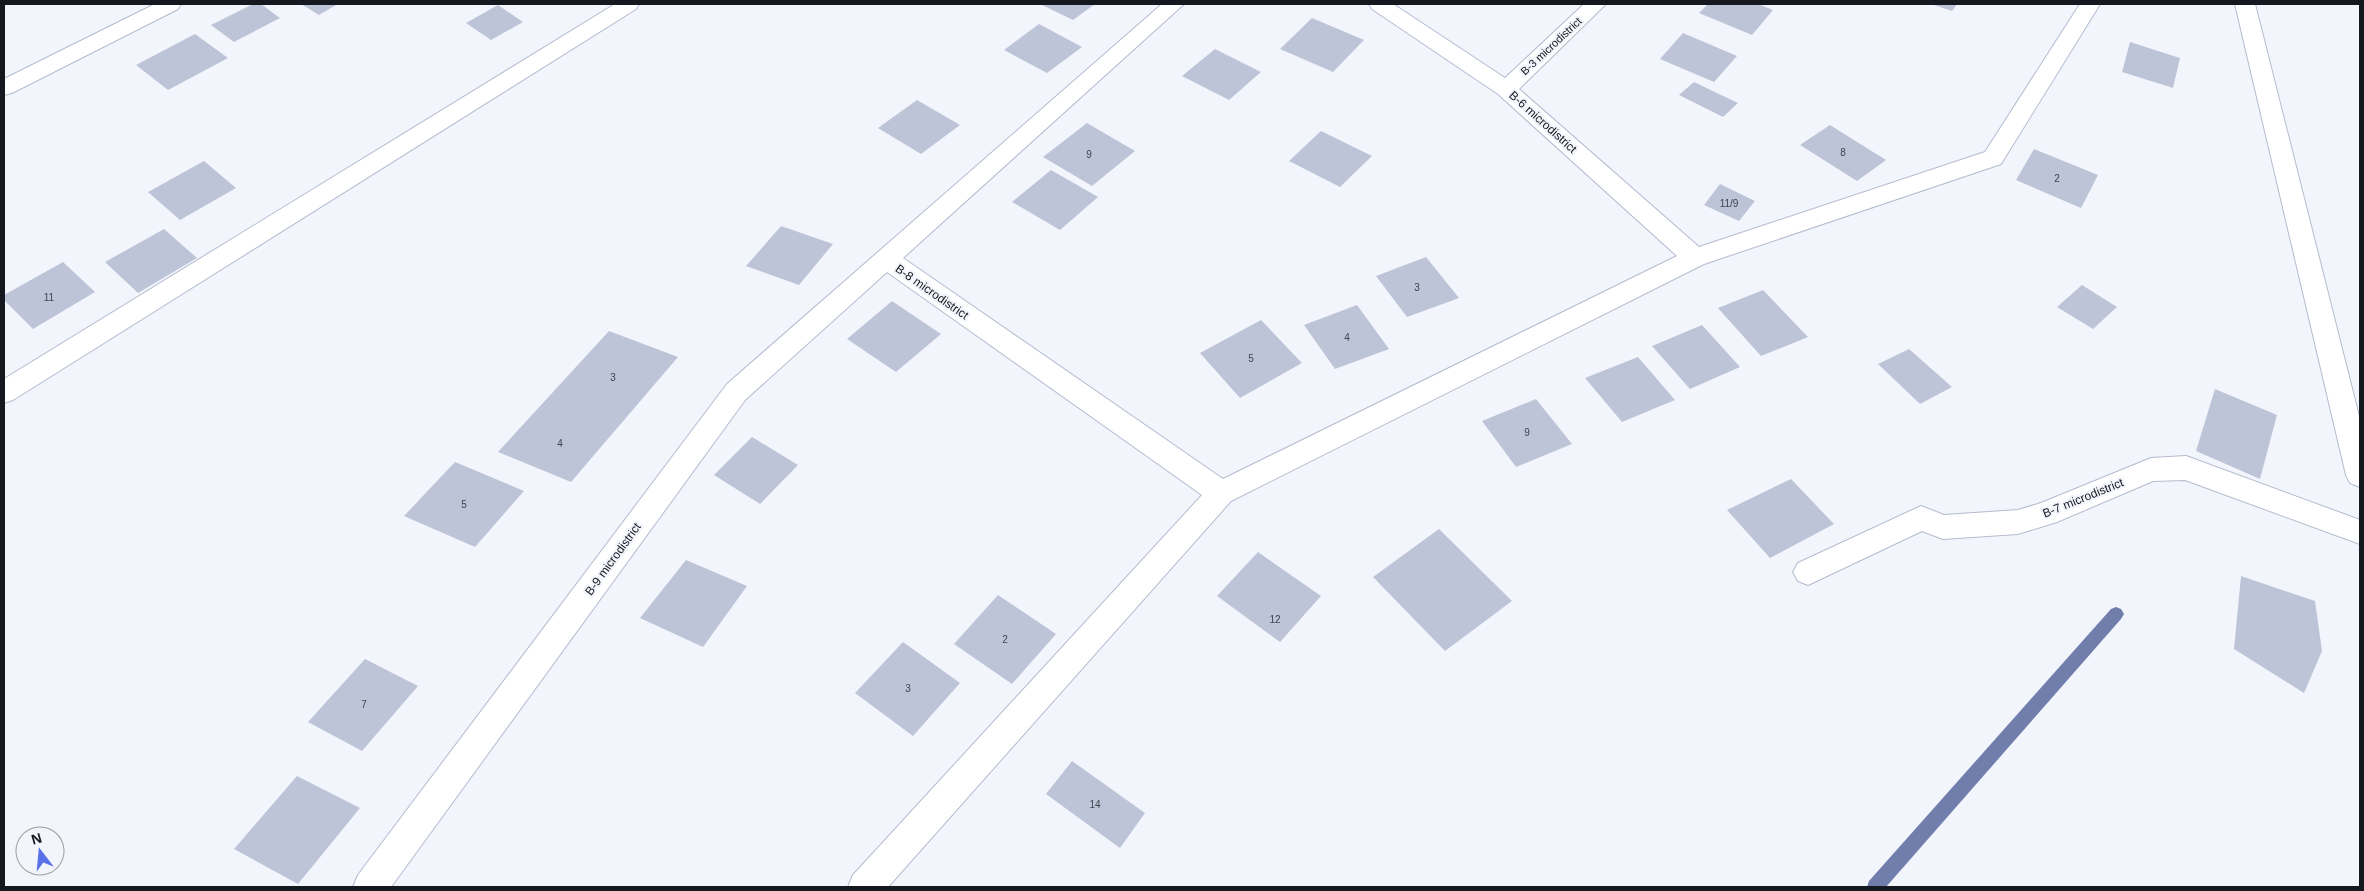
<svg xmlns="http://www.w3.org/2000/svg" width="2364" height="891" viewBox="0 0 2364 891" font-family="Helvetica,sans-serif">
<rect width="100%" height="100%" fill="#f3f5fd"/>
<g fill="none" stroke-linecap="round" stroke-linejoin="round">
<path fill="#717eac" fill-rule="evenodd" d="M2116,607L2121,609L2124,614L2121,619L1886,887H1867L1869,881L2111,609Z"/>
</g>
<path fill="#bec4d7" d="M253,4H261L280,18L234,42L211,25Z
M301,4H338L319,15Z
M1040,4H1095L1073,20Z
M1708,4H1758L1773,10L1752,35L1699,13Z
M1931,4H1957L1952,11Z
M498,5L523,22L491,40L466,23Z
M1312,18L1364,40L1333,72L1280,49Z
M1039,24L1082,47L1047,73L1004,50Z
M1683,33L1737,56L1714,82L1660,59Z
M195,34L228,58L168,90L136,65Z
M2130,42L2180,58L2173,88L2122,72Z
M1215,49L1261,72L1229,100L1182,76Z
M1694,82L1738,103L1723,117L1679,95Z
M917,100L960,125L921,154L878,128Z
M1087,123L1135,151L1092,186L1043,157Z
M1830,125L1886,160L1857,181L1800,145Z
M1321,131L1372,156L1340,187L1289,161Z
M2034,149L2098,175L2081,208L2016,180Z
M204,161L236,188L180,220L148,192Z
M1051,170L1098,197L1060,230L1012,202Z
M1720,184L1755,201L1739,221L1704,205Z
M781,226L833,244L799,285L746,266Z
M164,229L197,258L138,293L105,262Z
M1426,257L1459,298L1407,317L1376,276Z
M63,262L95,292L33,329L4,300V295Z
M2082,285L2117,307L2093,329L2057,307Z
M1763,290L1808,337L1761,356L1718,308Z
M892,301L941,334L896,372L847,339Z
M1357,305L1389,349L1335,369L1304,325Z
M1261,320L1302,363L1240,398L1200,353Z
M1702,325L1740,367L1690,389L1652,346Z
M609,331L678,357L571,482L498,452Z
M1909,349L1952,387L1920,404L1878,364Z
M1638,357L1675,400L1622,422L1585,378Z
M2215,389L2277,415L2260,479L2196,451Z
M1536,399L1572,444L1516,467L1482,421Z
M752,437L798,465L760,504L714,475Z
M455,462L524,491L475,547L404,516Z
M1791,479L1834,524L1770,558L1727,510Z
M1439,529L1512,601L1445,651L1373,577Z
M1258,552L1321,596L1280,642L1217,596Z
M686,560L747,586L703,647L640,618Z
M2241,576L2315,601L2322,651L2304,693L2234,649Z
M998,595L1056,634L1012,684L954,644Z
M903,642L960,683L913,736L855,693Z
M365,659L418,686L362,751L308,722Z
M1072,761L1145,813L1120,848L1046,794Z
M297,776L360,808L298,884L234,849Z"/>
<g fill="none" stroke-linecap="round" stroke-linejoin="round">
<defs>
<path id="minor" d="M155,4H181L178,9L12,93L4,95V79Z
M615,4H639L636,9L13,400L4,403V379Z
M1162,4H1184L903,258L1223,479L1677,256L1498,94L1372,9L1369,4H1393L1505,78L1584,4H1606L1519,89L1699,247L1985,152L2080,4H2100L2001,164L1704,264L1231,501L888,887H848L853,875L1202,495L887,272L745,400L391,887H353L358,875L727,384Z
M2235,4H2255L2360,420V487L2350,483L2346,475Z
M2186,456L2360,520V544L2185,480L2153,481L2057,522L2018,534L1943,539L1922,531L1808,585L1798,581L1793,572L1798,563L1921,506L1944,515L2018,510L2041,503L2151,458Z"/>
</defs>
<use href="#minor" stroke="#b5bbce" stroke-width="2"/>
<use href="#minor" fill="#fff" fill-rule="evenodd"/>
</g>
<g text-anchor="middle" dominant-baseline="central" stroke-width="4.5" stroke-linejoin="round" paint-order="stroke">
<g font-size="10" fill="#40434d">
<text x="1843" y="152">8</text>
<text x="1089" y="154">9</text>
<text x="2057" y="178">2</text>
<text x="1729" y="203">11/9</text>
<text x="1417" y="287">3</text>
<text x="49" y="297">11</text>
<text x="1347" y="337">4</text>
<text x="1251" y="358">5</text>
<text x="613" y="377">3</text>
<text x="1527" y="432">9</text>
<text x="560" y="443">4</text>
<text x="464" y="504">5</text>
<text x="1275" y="619">12</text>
<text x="1005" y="639">2</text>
<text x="908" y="688">3</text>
<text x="364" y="704">7</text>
<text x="1095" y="804">14</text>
</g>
<g font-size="11" fill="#16181f" stroke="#f3f5fd">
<text transform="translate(1551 46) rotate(-43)">B-3 microdistrict</text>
</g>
<g font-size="12" fill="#16181f" stroke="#f3f5fd">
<text transform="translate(1543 122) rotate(42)">B-6 microdistrict</text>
<text transform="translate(932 292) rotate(35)">B-8 microdistrict</text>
<text transform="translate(2083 498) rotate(-22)">B-7 microdistrict</text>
<text transform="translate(613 559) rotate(-54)">B-9 microdistrict</text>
</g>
</g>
<rect width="2364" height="891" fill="none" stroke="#16181f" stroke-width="10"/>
<g transform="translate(40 851) rotate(344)"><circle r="24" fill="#f3f5fd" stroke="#9b9da4"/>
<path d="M0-4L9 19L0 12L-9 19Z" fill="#5a70e7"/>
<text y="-8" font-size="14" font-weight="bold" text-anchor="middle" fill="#16181f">N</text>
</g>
</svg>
